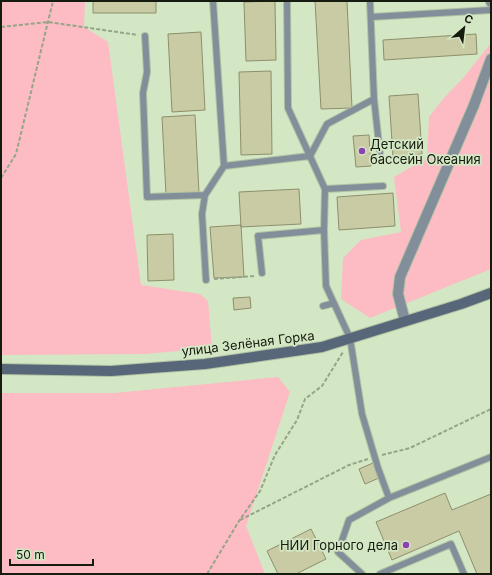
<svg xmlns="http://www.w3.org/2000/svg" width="492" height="575" viewBox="0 0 492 575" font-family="Inter,sans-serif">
<rect width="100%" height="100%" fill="#d4e7c4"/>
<path fill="#fdbbc3" d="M1,1H85L84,27L108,42L141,285L200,294L208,301L212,348L144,354L1,355Z
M491,43V269L370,318L341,299L343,258L361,240L401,232L394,177L427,158L429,117L443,99L464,77Z
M278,377L290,392L246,526L265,574H1V393H114Z"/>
<path fill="#c9cba5" stroke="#8d8f6b" d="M93,1H156V13H93Z
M275,1L276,60L246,61L244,2Z
M315,1H347L352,108L321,109Z
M201,32L205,110L172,112L168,34Z
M476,34L477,54L384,60L383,40Z
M271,71L272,154L241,155L239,72Z
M418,94L422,154L393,157L389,96Z
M195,115L199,193L166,195L162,117Z
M369,135L371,166L356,167L353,136Z
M299,189L301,224L241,227L239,192Z
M393,193L395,226L339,230L337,197Z
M241,225L244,277L214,278L210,227Z
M173,234L174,280L148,281L147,235Z
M250,297L251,308L234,310L233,298Z
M373,463L379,478L365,484L359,469Z
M445,493L452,510L491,494V574H477L459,531L392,560L376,522Z
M311,529L326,559L296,574H278L267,551Z"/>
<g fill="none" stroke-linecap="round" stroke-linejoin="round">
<defs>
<path id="lane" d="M213,1L224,166
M287,1L288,108L325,189L324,230L326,286L350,338L362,414L378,468L389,498
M370,1L374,99L380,154
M371,17L491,10
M145,36L147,72L143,93L147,197L205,195L224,166L310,156L327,124L374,99
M325,189L383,186
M205,195L202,214L206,280
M262,273L258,236L324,230
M323,306L334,303
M362,574L338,552L349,520L389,498L491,457
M380,574L451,544L464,574"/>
<path id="street" d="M491,1V2
M405,321L398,294L400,277L474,105L491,59"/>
<path id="secondary" d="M1,369L111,371L205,364L322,347L461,304L491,293"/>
</defs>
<use href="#lane" stroke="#b2c2a3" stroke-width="8"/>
<use href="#street" stroke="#b2c2a3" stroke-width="12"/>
<use href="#secondary" stroke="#b2c2a3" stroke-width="12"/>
<path stroke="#96a589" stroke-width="2" stroke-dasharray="4 2" stroke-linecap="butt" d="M1,27L48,22L138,35
M1,178L16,154L53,1
M214,279L255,276
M382,455L410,448L491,409
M240,520L349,465L368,459
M207,574L239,521L260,491L275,455L297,420L305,399L322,386L343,352"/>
<use href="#lane" stroke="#838e9b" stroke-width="6"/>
<use href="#street" stroke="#838e9b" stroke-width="10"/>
<use href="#secondary" stroke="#576779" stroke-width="10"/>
</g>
<g fill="#8941b3" stroke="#d4e7c4" stroke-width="1.5">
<circle cx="362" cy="151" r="4"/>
<circle cx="406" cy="545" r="4"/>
</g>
<g text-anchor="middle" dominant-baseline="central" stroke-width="3.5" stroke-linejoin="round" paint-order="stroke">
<g font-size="13" fill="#151b0f" stroke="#d4e7c4" text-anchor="start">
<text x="370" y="144">Детский<tspan x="370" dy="15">бассейн Океания</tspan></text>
<text x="398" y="545" text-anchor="end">НИИ Горного дела</text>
</g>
<g font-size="13" fill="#151b0f" stroke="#d4e7c4">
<text transform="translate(248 343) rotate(-7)">улица Зелёная Горка</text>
</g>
</g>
<rect width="492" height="575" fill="none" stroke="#151b0f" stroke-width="4"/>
<g transform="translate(464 28) rotate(28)" stroke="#d4e7c4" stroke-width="3" paint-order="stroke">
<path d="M0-3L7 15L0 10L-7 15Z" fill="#151b0f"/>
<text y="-6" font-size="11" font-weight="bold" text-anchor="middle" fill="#151b0f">С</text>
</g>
<path d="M10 559v6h83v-6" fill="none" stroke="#151b0f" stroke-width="2"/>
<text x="16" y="559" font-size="12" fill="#151b0f" stroke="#d4e7c4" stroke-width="3" paint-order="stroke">50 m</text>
</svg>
